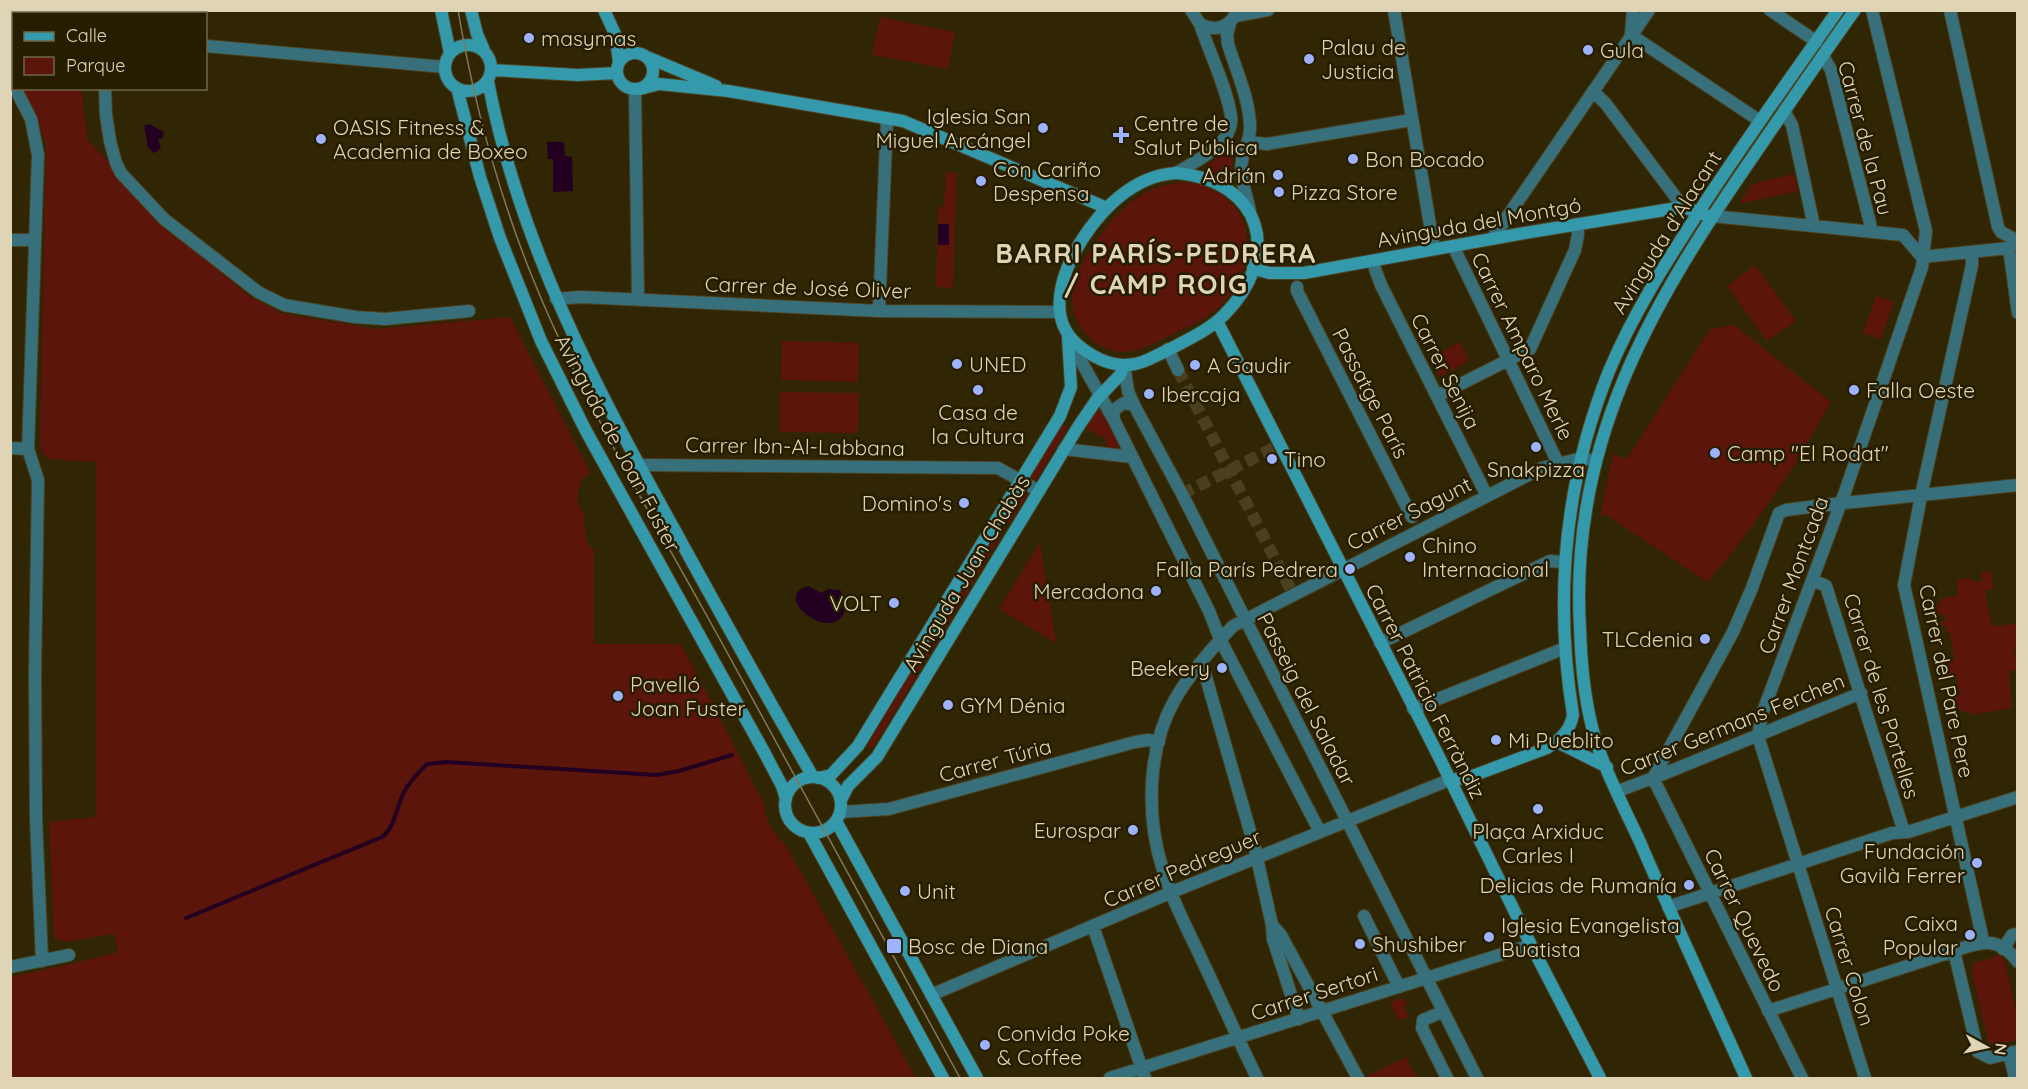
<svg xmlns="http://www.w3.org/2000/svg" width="2028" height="1089" viewBox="0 0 2028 1089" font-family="Quicksand,sans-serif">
<rect width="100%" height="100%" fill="#302604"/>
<path fill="#5c150b" d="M880,17L955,32L948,69L872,55Z
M23,89H81L88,140L172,230L249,296L284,314L377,329L510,317L590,472L580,482L577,500L584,516L586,540L594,551V644H681L764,804C766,821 772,833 785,844L916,1078H11L10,977L63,966L118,952L114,934L67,942L54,938L49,822L96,817V462L49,459L42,453L40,446L46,145L37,118Z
M1236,142L1232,161L1233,182H1230L1205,168Z
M946,172L957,173L953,288L936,287L938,210L944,205Z
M1794,174L1798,191L1739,204L1752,184Z
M1186,182C1254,191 1266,259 1222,304C1206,320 1183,329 1163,339C1146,347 1131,356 1112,350C1086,343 1069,318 1072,291C1075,265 1113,213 1135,199C1151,188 1167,183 1186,182Z
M1755,265L1796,321L1767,341L1727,286Z
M1876,296L1894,302L1881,339L1863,333Z
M1734,325L1831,402L1801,453L1795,460L1797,461C1769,503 1741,544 1707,582L1606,515L1600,516L1613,454L1627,459L1710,329Z
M782,341L859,343L858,382L781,380Z
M1460,342L1469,361L1439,377L1430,358Z
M780,392L859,393L858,433L780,432Z
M1101,407L1120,445L1117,448H1108L1105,439L1083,427L1097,408Z
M1062,424L1068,427L1036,480L1030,477Z
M1023,489L1029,493L1010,523L1004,520Z
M996,532L1002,535L872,749L867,746Z
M1040,542L1056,643L999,609Z
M1991,571L1994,589L1985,591L1992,626L2017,624V650L2014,651L2015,657H2017V669L2009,672L2012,708L1970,715L1969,711L1963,712L1962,710H1957L1956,706H1952L1950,697L1960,695L1956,678L1945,680L1941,663L1954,660L1950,632H1947L1946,625L1939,626V623L1945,621L1943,613L1931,615L1930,610L1937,609L1936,604L1941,603V598L1958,596L1957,580L1972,578V582L1982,581L1981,572Z
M1999,955L2004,959L2017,1014V1040L1994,1046L1988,1042L1971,969L1975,963Z
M1404,998L1407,1005L1404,1007L1409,1016L1399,1021L1390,1002Z
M1406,1057L1417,1078H1366V1077Z"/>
<path fill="#230021" d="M149,124L164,132L162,139H158L161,147L158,151L153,153L147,146C148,138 143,131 145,125Z
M547,142H564L565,156L572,157L573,191L553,192V159H548Z
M938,224H949V245H938Z
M808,586L821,593L829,589L840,590L847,601C843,653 767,598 808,586Z"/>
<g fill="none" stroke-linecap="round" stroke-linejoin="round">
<path stroke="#230021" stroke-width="4" d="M186,918L382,837C395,827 396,809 403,794C409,782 418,773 427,764L447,762L657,775L679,771L732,755"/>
<path stroke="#4a401f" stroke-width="12" stroke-dasharray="12 6" stroke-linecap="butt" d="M1178,370L1293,594
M1182,494L1280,445"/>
<defs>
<path id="street" d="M1191,10L1200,24C1215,32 1231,28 1237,10
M1394,10L1434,249
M1770,10L1817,42
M1950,10L1998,227L2001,232L2018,241L2009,248
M1235,16L1268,10
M1230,23L1227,35L1228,44C1236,70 1249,98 1250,125C1251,139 1244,148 1242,161C1239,177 1247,196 1250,211
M10,26H14
M1631,34L1633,10
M1631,35L1760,121
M206,46L445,67
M1823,56L1831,70L1870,223L1871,231
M15,88L31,119L38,155L28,449L38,480L35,674L36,819L42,961
M105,88L106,115L110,141L116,163L121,173L164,219L258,292L284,305L355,317L385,319L469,311
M635,89L638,299
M1593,91L1606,104L1683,207
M1784,111L1792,125L1814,226
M1249,142L1267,144L1411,120
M1176,173C1193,163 1213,153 1225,138C1229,132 1232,124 1231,116C1227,88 1209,52 1200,24
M1712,216L1903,235L1922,257
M1492,239L1649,10
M10,240H35
M1455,246L1456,252L1558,463
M2009,248L2018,313
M1972,252V265L1922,491L1904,585L1982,936L1980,942
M1922,257L2009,248
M1374,262L1375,269L1381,285L1487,496
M1297,287V291L1412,517
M556,299L581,297L879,311L1059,312
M879,311L887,118
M1068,338L1114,420L1209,611L1220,639L1320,832
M1168,349L1178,370
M1124,365L1128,391L1134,405L1182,494L1477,1078
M1437,396L1530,349L1575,250L1578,235L1577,224
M1114,420C1112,410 1116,408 1124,403L1134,405
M10,448L28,449
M1064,449L1132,457
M638,465L998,468L1039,491
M1813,580L1826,586L1904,832
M1380,643L1550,561L1564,562
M1199,664L1205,674L1254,845L1272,925L1273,939L1299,1019
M1413,709L1565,648
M1653,778L1733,632L1752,588L1779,513L1786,510L1825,505L2018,485
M1653,778L1802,1078
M1618,791L1661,775L1861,693
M840,812L889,809L1135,742L1148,740L1159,742
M1668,907L1892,833L1908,832L2018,797
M1364,916L1399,987
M1272,925L1281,935L1358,1078
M1093,926L1145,1078
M2003,949L2012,935L2018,934
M2018,962C1998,935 1980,942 1954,951L1978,1052L1990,1058L2018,1051
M10,967L69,955
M931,995L1172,892L1449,780
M1768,1011L1954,951
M1442,1012L1423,1020L1422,1028L1447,1078
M2009,1053L2015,1078
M1110,1078L1531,945
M1257,1078C1238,1039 1220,998 1201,958C1188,930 1172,901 1163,870C1146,818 1147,750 1174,701C1190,673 1211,649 1233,626L1542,468L1582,458L1595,461
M1865,1078L1758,736L1762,714L1845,492L1922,267L1926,231L1872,10"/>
<path id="secondary" d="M441,10L450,53
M471,10L477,34L484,50
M604,10L615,34L619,62
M445 68a23 23 0 1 1 46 0a23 23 0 1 1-46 0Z
M617 71a18 18 0 1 1 36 0a18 18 0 1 1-36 0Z
M647,57L716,86
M491,70L578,75L617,73
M488,81C518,241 595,386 673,527C719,611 765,694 813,777
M457,88L480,177L500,238L541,341L586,431L763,750L782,786L786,799
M640,89L659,84L728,91L903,121L1107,208
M1176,173C1263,181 1283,256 1224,315C1209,330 1189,339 1170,349C1155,356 1140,366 1123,365C1106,364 1091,356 1078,345C1032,307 1082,227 1119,197C1135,184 1155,174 1176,173Z
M1253,268L1269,273H1304L1519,234L1683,207L1706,215
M1217,321L1438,755L1531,945L1600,1078
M1557,742L1607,767
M785 805a28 28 0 1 1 56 0a28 28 0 1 1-56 0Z
M819,778L831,775L858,746L1060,416L1071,387L1068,338
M1449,780L1467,778L1547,748C1560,740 1570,731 1573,715C1554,598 1565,481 1609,371C1633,314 1665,264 1698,213C1743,144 1791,77 1838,10
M841,800L848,786L877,757L1078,427L1097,399L1120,375L1124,365
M836,821L977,1078
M809,833L943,1078
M1746,1078C1711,1000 1674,921 1640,842C1623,805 1602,766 1592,727C1584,695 1581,661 1580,628C1569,445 1650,306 1750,161C1785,110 1819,60 1855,10"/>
</defs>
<use href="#street" stroke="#4c4220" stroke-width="14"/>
<use href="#secondary" stroke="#4c4220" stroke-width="14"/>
<use href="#street" stroke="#37707b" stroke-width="12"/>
<use href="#secondary" stroke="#3499ab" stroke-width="12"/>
<path stroke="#837858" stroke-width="1.5" d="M458,10C473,99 496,185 529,269C579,395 651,515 717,634C798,782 879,930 960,1078"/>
</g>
<g fill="#9eb3fd" stroke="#261c00" stroke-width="2">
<circle cx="529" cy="38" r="6"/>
<circle cx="1588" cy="50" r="6"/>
<circle cx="1309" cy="59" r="6"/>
<circle cx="1043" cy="128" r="6"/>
<path d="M1118 126h6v6h6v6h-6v6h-6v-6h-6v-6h6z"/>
<circle cx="321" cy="139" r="6"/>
<circle cx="1353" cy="159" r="6"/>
<circle cx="1278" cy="175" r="6"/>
<circle cx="981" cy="181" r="6"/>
<circle cx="1279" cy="192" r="6"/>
<circle cx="957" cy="364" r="6"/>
<circle cx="1195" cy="365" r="6"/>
<circle cx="978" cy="390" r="6"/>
<circle cx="1854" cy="390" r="6"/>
<circle cx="1149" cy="394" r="6"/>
<circle cx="1536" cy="447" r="6"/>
<circle cx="1715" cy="453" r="6"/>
<circle cx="1272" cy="459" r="6"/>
<circle cx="964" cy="503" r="6"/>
<circle cx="1410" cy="557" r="6"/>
<circle cx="1350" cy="569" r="6"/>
<circle cx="1156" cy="591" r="6"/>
<circle cx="894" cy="603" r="6"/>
<circle cx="1705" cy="639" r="6"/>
<circle cx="1222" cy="668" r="6"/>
<circle cx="618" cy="696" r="6"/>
<circle cx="948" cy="705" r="6"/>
<circle cx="1496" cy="740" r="6"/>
<circle cx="1538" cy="809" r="6"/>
<circle cx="1133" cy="830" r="6"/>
<circle cx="1977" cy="863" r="6"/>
<circle cx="1689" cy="885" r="6"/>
<circle cx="905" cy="891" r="6"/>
<circle cx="1970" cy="935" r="6"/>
<circle cx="1489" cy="937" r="6"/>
<circle cx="1360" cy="944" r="6"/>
<rect x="886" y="938" width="16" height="16" rx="3"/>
<circle cx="985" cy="1045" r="6"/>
</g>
<g text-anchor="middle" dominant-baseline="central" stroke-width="5" stroke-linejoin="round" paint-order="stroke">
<g font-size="21" fill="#dfd4b5" stroke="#261c00" text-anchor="start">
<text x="541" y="38">masymas</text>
<text x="1321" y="47">Palau de<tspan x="1321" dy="24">Justicia</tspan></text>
<text x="1600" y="50">Gula</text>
<text x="1031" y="116" text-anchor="end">Iglesia San<tspan x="1031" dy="24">Miguel Arcángel</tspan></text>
<text x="1134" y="123">Centre de<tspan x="1134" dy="24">Salut Pública</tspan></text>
<text x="333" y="127">OASIS Fitness &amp;<tspan x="333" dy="24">Academia de Boxeo</tspan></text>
<text x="1365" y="159">Bon Bocado</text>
<text x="993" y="169">Con Cariño<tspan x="993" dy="24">Despensa</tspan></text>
<text x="1266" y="175" text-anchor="end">Adrián</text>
<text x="1291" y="192">Pizza Store</text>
<text x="969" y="364">UNED</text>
<text x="1207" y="365">A Gaudir</text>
<text x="1866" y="390">Falla Oeste</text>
<text x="1161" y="394">Ibercaja</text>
<text x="978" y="412" text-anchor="middle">Casa de<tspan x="978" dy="24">la Cultura</tspan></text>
<text x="1727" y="453">Camp "El Rodat"</text>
<text x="1284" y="459">Tino</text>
<text x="1536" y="469" text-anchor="middle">Snakpizza</text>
<text x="952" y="503" text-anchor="end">Domino's</text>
<text x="1422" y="545">Chino<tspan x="1422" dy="24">Internacional</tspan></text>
<text x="1338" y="569" text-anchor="end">Falla París Pedrera</text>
<text x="1144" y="591" text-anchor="end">Mercadona</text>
<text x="882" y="603" text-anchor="end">VOLT</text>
<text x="1693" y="639" text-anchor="end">TLCdenia</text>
<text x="1210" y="668" text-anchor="end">Beekery</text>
<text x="630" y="684">Pavelló<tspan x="630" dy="24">Joan Fuster</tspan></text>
<text x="960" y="705">GYM Dénia</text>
<text x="1508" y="740">Mi Pueblito</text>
<text x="1121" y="830" text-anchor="end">Eurospar</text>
<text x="1538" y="831" text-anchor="middle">Plaça Arxiduc<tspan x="1538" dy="24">Carles I</tspan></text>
<text x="1965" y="851" text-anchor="end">Fundación<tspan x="1965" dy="24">Gavilà Ferrer</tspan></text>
<text x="1677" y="885" text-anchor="end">Delicias de Rumanía</text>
<text x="917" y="891">Unit</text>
<text x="1958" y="923" text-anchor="end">Caixa<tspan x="1958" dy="24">Popular</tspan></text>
<text x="1501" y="925">Iglesia Evangelista<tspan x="1501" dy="24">Buatista</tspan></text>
<text x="1372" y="944">Shushiber</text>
<text x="908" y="946">Bosc de Diana</text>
<text x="997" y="1033">Convida Poke<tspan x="997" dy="24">&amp; Coffee</tspan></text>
</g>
<g font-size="21" fill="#dfd4b5" stroke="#261c00">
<text transform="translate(1866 138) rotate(75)">Carrer de la Pau</text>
<text transform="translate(1479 222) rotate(-10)">Avinguda del Montgó</text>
<text transform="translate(1666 232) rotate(-58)">Avinguda d'Alacant</text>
<text transform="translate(808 287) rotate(2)">Carrer de José Oliver</text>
<text transform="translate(1523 346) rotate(64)">Carrer Amparo Merle</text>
<text transform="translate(1446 371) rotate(63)">Carrer Senija</text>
<text transform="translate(1371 393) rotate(63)">Passatge París</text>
<text transform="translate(618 443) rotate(62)">Avinguda de Joan Fuster</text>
<text transform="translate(795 446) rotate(1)">Carrer Ibn-Al-Labbana</text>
<text transform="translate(1409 513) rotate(-27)">Carrer Sagunt</text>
<text transform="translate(966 573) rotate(-59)">Avinguda Juan Chabàs</text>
<text transform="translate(1793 575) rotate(-70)">Carrer Montcada</text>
<text transform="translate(1947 681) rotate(78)">Carrer del Pare Pere</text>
<text transform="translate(1426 691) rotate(63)">Carrer Patricio Ferràndiz</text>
<text transform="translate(1882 696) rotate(73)">Carrer de les Portelles</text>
<text transform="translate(1307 699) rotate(63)">Passeig del Saladar</text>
<text transform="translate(1732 724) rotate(-22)">Carrer Germans Ferchen</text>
<text transform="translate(995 760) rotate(-15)">Carrer Túria</text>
<text transform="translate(1182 868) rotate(-23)">Carrer Pedreguer</text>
<text transform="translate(1745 920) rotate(64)">Carrer Quevedo</text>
<text transform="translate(1850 966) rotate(73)">Carrer Colon</text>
<text transform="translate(1314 993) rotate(-18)">Carrer Sertori</text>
</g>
<g font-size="27" font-weight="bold" letter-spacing="1.5" fill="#dfd4b5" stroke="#261c00">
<text x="1156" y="253">BARRI PARÍS-PEDRERA<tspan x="1156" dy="31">/ CAMP ROIG</tspan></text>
</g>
</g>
<rect width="2028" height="1089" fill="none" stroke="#dfd4b5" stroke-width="24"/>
<rect x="12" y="12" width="195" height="78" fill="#261c00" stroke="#706648" stroke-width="1.5"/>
<rect x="24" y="32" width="30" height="9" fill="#3499ab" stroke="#706648" stroke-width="1.5"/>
<text x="66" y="42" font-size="18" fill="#dfd4b5">Calle</text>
<rect x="24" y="57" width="30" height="18" fill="#5c150b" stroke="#706648" stroke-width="1.5"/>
<text x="66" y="72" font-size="18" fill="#dfd4b5">Parque</text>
<g transform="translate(1986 1047) rotate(98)" stroke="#261c00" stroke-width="4.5" paint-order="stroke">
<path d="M0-4.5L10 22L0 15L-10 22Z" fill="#dfd4b5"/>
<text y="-9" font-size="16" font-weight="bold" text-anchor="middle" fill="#dfd4b5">N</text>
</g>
</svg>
